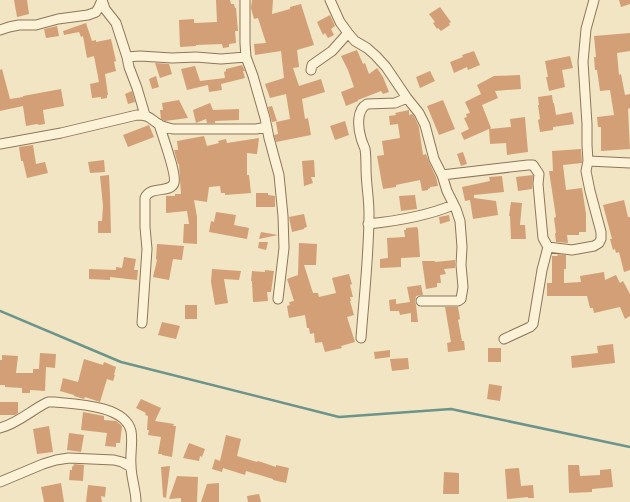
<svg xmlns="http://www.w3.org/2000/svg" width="630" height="502" viewBox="0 0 630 502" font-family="Merriweather,serif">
<rect width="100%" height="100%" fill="#f2e5c3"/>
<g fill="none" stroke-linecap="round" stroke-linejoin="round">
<path stroke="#6b948b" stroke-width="2.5" d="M0,311L121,362L339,417L451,409L630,447"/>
</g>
<path fill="#d39f76" d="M14,0H27L29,14L17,17Z
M216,0H230L231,4H234L235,8H236L238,31H235L236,43L229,44V47L223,48L222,44L196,45V46L180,47L179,20L194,19V23L217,22Z
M252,0H273L272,14L290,9V7L301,4L314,45L297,50L299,67L293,68L299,86L321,79L325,92L302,99L305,119L308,118L311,135L276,142L274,135L278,134L276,122L290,119L286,94L270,98L265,84L284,78L281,51L255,55L254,44L266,43L258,18L254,19L251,8Z
M619,0H630V4L621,7Z
M440,7L451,22L449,23L450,25L441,31L438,28L437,29L433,23L435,22L429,14Z
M330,15L335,26L331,29L334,35L328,38L325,33L323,35L317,22Z
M86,23L92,41L96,40V42L111,39L116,61L114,62L116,71L105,74L108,95H107V98L101,99V97L92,98L90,84L99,82L94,56L87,58L83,36L81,37L79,32L64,35L63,31Z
M57,26L59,36L46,38L44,29Z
M630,33V51L617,53L619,75L621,74L625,95L630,94V108L628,109L630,149L601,151V127H598L597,117L614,115L610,90L600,91L597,70H595L594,57H596L594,36Z
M357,50L363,64L365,63L369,74L377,68L383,77L389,92L383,94L381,91L358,100V101L346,106L341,92L354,87L348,70L341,56Z
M474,51L480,65L468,70L467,67L454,73L450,62L463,57L462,55Z
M570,56L573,68L562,70L565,87L549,91L546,77H548L545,61Z
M155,63L169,64L172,74L160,78Z
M242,65L245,71H243L245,78L221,84L222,90L209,92L208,85L187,90L181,69L195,66L200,81L225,78L224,72L226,71V69Z
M2,69L10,99L23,97V96L61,89L64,106L43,110L45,124L39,125L37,124L26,126L23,106L0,111V70Z
M430,71L435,81L420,88L416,77Z
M520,75L521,89L495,91L498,98L482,105L491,128L490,129L511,127L510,119L525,117L528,152L507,155L506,143L490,144L489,129L464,140L461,133L469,129L464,118L467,117L466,114L470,113L465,102L481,94L477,85L494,76Z
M156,76L159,87L152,89L149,79Z
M132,91L135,102L128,104L125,94Z
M552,95L553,103H554L556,115L572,112L574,124L553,127V130L540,132L538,120L540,119L538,105H539L538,97Z
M179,100L188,118L165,121L161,119L160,110H163L162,103Z
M443,100L455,129L439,135L427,106Z
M210,103L213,110L239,109V120L215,121V123H207L206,119L196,123L193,110Z
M272,106L277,121L272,122L268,107Z
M409,110V115L412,114L414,116L419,127V128L423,155L426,154L429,162L436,177L438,186L430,187V188L428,189V190L422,191L420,180L396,185V187L383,189L377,156L384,155L382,141L400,138L398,124L390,125L389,116L396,115L395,113Z
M345,121L349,135L335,140L330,126Z
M149,125L154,137L128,147L123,135Z
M204,136L207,146L219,143L218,141L226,139L227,143L259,138L257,154L247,153V175H249L251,193L225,195V193H221L220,186L209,187L207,202L194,200L197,217V244L183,243L184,224H189L187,211L166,213V196H175V194H181L179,164H178L174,150H178L177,141Z
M33,145L36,164L45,162L48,173L27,178L23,161H21L19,147Z
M581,149L582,163L563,165L566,190L582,188L586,214V232H579V235H567L568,243L556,242L555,233H556L554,218L556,217L549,171H553L552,151Z
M463,152L467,164L461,166L457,154Z
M104,160L105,172L90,173L88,162Z
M314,160L315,177H311L313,183L304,186L302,161Z
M109,175L110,195L111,233H98V221H102L103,206L100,176Z
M533,175L532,189L518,191L516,177Z
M502,176L504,192L474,195V198L496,201L498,215L473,219L470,200L465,201L462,187L490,181L489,177Z
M256,193H268V195L275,196V207H256Z
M415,195L417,209L401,211L399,196Z
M624,200L628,217H630V270L624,272L619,252L616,253L615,249L613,250L610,239H612L603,205Z
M511,202L522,203L520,225H525L526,239H511L510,216H509Z
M216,212L236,215L234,225L249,228L247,239L209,232L211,221L214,222Z
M304,214L307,227L304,228V229L292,232L289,217Z
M449,215L450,221L440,224L439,217Z
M417,227L418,229L420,257L401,258V267L380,268V259L388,258L387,238L405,237L404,230H406V228Z
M261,232L278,235L259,239Z
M259,242H268L266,250L258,248Z
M299,243L317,244L316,265H304L313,293H318L319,297L336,293L332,278L349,274L352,284L350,285L353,297H350L351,301H350L354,315L347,317L355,342L341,346L342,348L325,352L322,342L315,343L314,333L310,334L309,328H307L305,315L289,318L287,306L290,305L289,302L294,301L287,279L298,275Z
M157,244L184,246L182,260L173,259L169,280L153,277L157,260L156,259Z
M557,254L566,255V269H564V283L581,282L580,276L604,272L605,280L616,275L620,283L623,281L630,294V316L625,319L620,307L594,313L593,308H590L587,296H547V283H552V256H558Z
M124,257L136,259L134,270H138L137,280L110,277V280L89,279V269L116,270V267L122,268Z
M455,260V268L444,269L446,274L440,275L441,283H437V287L426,289L422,261H435V262Z
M212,269L241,271L239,280L224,279L228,303L215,305L211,282Z
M265,270L274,271L271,292H267L268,301L253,302L252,281H251L252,271L265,272Z
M421,285L423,295L416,296L415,301L416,305L418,322H411V313L400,315L399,311H390L389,300L396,299V304L410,302L407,287Z
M185,305H197V319H185Z
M445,307H458L460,319L458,320L462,341H464L465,350L448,352L447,343L451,342Z
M162,322L180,326L176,339L158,335Z
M613,344L615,363L572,368L571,356L598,353L597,346Z
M488,348H501V362H488Z
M390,350V357L375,359L374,352Z
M40,353L56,354L55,368L46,367L45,391L30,390V393H22V388L5,387V385H0V360H2V355L18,356L16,373H33V369H39Z
M408,358L409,369L392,371L390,359Z
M84,359L103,365L104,362L116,367L114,375H115L113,381L107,379L100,402L85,397L84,399L74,396V395L60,391L63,378L78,382Z
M489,384L502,386L500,401L487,399Z
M141,399L161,408L155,421L174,424L173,426H176L172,457L162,455V454H158L161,437L148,435L149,430H147L148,416L145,415L146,413L136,408Z
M0,402H18V413L15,415H0Z
M83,412L104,416V420L116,421L122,426L120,443H116V447L105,446L107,433L81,430Z
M49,426L53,452L37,454L33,429Z
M69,433L84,435L81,452L67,450Z
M226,435L241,439L237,456L257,462L258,461L276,467V465L289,468L286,483L273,480V479L246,471L245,475L223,468L222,472L212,469L215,459L220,461Z
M189,443L205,449L202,457L200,456L199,461L183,458Z
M74,464L84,465L83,481L69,480L70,470H72V466L73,467Z
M568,465H579L580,476L600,475V470L611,469L613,487L592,489V492L569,493Z
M170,466L166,498L163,497L161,467Z
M519,468L521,486L533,485L534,498H528V497L507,499L505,469Z
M444,472L459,473V494H443Z
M177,476L198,477L197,502H181V498L169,499Z
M61,483L64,502H44L41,487Z
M219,483V502H201L207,484Z
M88,485L106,487L105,497L101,496L102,502H86Z
M259,494L261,502H248L247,496Z"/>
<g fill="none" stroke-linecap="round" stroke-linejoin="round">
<defs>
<path id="street" d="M102,0L105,9L116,23L127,57
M245,0V43L246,57L253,76L265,118L269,138L279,175L283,216L284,248L278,299
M330,0L340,22L348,33L355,41L367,48L376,56L386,67L407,98L419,113L425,125L434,159L442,175L447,191L456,209L460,221L462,247L461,265L463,287L461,299L458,301H421
M0,30L9,27L19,25H36L58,19L88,15L96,12L99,7L102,0
M311,70L312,65L332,51L348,33
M145,115L137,88L129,67L127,57L140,56L172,58L196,57L221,59L246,57
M0,144L61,133L137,115C150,115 150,119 160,125C164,127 169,128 173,129H256L267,127
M588,161L630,163
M442,175L528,165H533L539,174L538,184L541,217L543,238L548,247L542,270L533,324L530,327L504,339
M368,224C397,221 427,216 453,205
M548,247L572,250L594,246L599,243L601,239V232L590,191L586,171L588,161L587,145V124L583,62L586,29L594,0
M142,323L147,249L145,227V198C150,185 170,194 174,183C177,174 162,135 159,124
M361,338C364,297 369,255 369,213C369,198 366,183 366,168C366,162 366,155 365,149C364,146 362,142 361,138C358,128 356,110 367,104L395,103L407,98
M0,428C19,423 31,410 48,402H54C75,404 125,405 131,431C133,442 130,454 131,465C131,478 136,490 136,502
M0,482L43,464L56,460L69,458L114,460L122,462L131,467"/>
</defs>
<use href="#street" stroke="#8e7658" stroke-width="11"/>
<use href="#street" stroke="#fbf2d8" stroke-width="9"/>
</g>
</svg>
